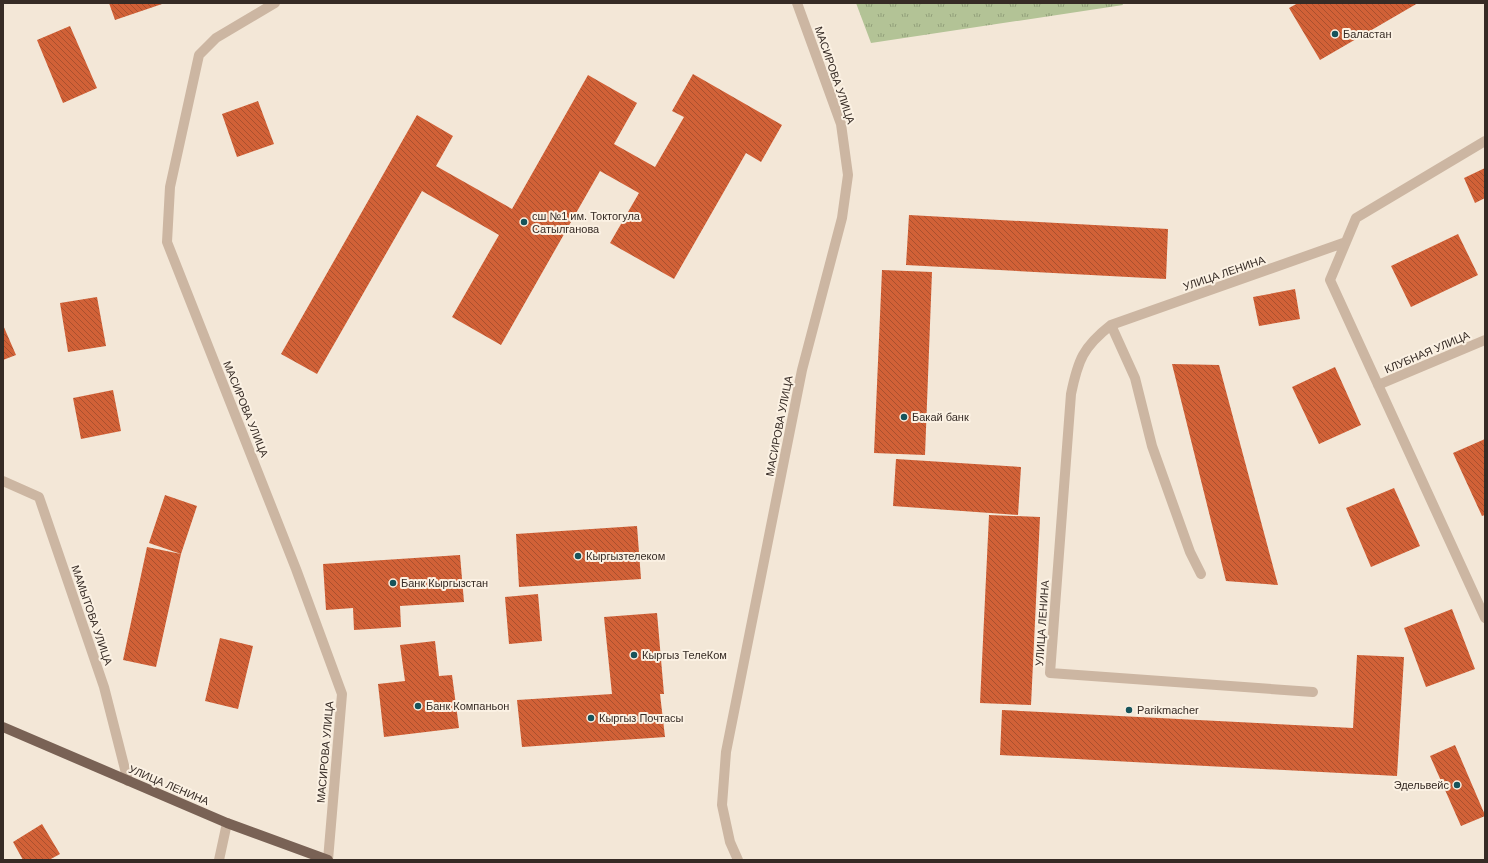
<svg xmlns="http://www.w3.org/2000/svg" width="1488" height="863" viewBox="0 0 1488 863" font-family="Arial,sans-serif">
<defs>
<pattern id="park-tufts" width="24" height="20" patternUnits="userSpaceOnUse"><rect width="24" height="20" fill="#b3c396"/><path d="M3 7l-1-3M5 7V3M7 7l1-3M15 17l-1-3M17 17v-4M19 17l1-3" fill="none" stroke="#929f7a"/></pattern>
<pattern id="building-back-hatch" width="6" height="6" patternUnits="userSpaceOnUse"><rect width="6" height="6" fill="#d16137"/><path d="M-1 5l2 2M0 0l6 6M5-1l2 2" fill="none" stroke="#aa502e"/></pattern>
</defs>
<rect width="100%" height="100%" fill="#f3e7d7"/>
<path fill="url(#park-tufts)" d="M856,3H1122L1123,5L871,43Z"/>
<path fill="url(#building-back-hatch)" d="M109,3H165L115,20Z
M1298,3H1418L1320,60L1289,8Z
M70,26L97,88L63,103L37,40Z
M693,74L782,125L761,162L746,153L674,279L610,243L639,193L600,171L501,345L452,317L499,235L422,191L317,374L281,354L417,115L453,136L436,166L512,209L588,75L637,103L614,144L655,167L684,117L672,111Z
M258,101L274,144L237,157L222,114Z
M1485,168V198L1475,203L1464,178Z
M909,215L1168,229L1166,279L906,265Z
M1458,234L1478,275L1411,307L1391,266Z
M882,270L932,272L925,455L874,453Z
M1295,289L1300,319L1259,326L1253,297Z
M97,297L106,346L68,352L60,303Z
M3,325L16,355L3,360Z
M1172,364L1219,365L1278,585L1226,581Z
M1335,367L1361,425L1319,444L1292,387Z
M113,390L121,431L81,439L73,398Z
M1485,439V515L1482,516L1453,453Z
M896,459L1021,467L1018,515L893,506Z
M1394,488L1420,546L1371,567L1346,508Z
M165,495L197,506L181,554L149,543Z
M989,515L1040,517L1031,705L980,703Z
M637,526L641,579L519,587L516,534Z
M147,547L181,554L156,667L123,660Z
M460,555L464,602L400,606L401,627L354,630L353,608L326,610L323,564Z
M538,594L542,641L509,644L505,597Z
M1452,609L1475,669L1426,687L1404,628Z
M657,613L664,694H660L665,737L522,747L517,700L612,694L604,617Z
M220,638L253,646L238,709L205,701Z
M435,641L439,676L452,675L459,728L384,737L378,684L405,681L400,645Z
M1357,655L1404,657L1397,776L1000,755L1002,710L1353,728Z
M1455,745L1485,815V816L1461,826L1430,756Z
M42,824L60,854L49,860H23L13,842Z"/>
<g fill="none" stroke-linecap="round" stroke-linejoin="round">
<path stroke="#ccb6a2" stroke-width="10" d="M275,3L216,38L199,55L170,187L167,242L296,569L342,694L328,860
M1485,141L1356,218L1330,280L1485,618
M1111,325L1135,378L1152,446L1190,552L1201,574
M1378,385L1485,340
M3,481L39,497L104,687L128,781
M1313,692L1050,673L1071,394C1078,360 1083,347 1111,325L1346,242
M219,860L227,823
M738,860L730,842L722,805L726,752L802,370L842,218L848,175L841,124L797,3"/>
<path stroke="#796255" stroke-width="10" d="M3,727L227,823L328,860"/>
</g>
<g fill="#17545b" stroke="#fbf1e3" stroke-width="1.5">
<circle cx="1335" cy="34" r="4"/>
<circle cx="524" cy="222" r="4"/>
<circle cx="904" cy="417" r="4"/>
<circle cx="578" cy="556" r="4"/>
<circle cx="393" cy="583" r="4"/>
<circle cx="634" cy="655" r="4"/>
<circle cx="418" cy="706" r="4"/>
<circle cx="1129" cy="710" r="4"/>
<circle cx="591" cy="718" r="4"/>
<circle cx="1457" cy="785" r="4"/>
</g>
<g text-anchor="middle" dominant-baseline="central" stroke-width="4" stroke-linejoin="round" paint-order="stroke">
<g font-size="11" fill="#362b25" stroke="#fbf1e3" text-anchor="start">
<text x="1343" y="34">Баластан</text>
<text x="532" y="216">сш №1 им. Токтогула<tspan x="532" dy="13">Сатылганова</tspan></text>
<text x="912" y="417">Бакай банк</text>
<text x="586" y="556">Кыргызтелеком</text>
<text x="401" y="583">Банк Кыргызстан</text>
<text x="642" y="655">Кыргыз ТелеКом</text>
<text x="426" y="706">Банк Компаньон</text>
<text x="1137" y="710">Parikmacher</text>
<text x="599" y="718">Кыргыз Почтасы</text>
<text x="1449" y="785" text-anchor="end">Эдельвейс</text>
</g>
<g font-size="11" fill="#362b25" stroke="#fbf1e3">
<text transform="translate(835 75) rotate(71)">МАСИРОВА УЛИЦА</text>
<text transform="translate(1224 273) rotate(-19)">УЛИЦА ЛЕНИНА</text>
<text transform="translate(1427 352) rotate(-23)">КЛУБНАЯ УЛИЦА</text>
<text transform="translate(246 409) rotate(68)">МАСИРОВА УЛИЦА</text>
<text transform="translate(779 426) rotate(-79)">МАСИРОВА УЛИЦА</text>
<text transform="translate(92 615) rotate(71)">МАМЫТОВА УЛИЦА</text>
<text transform="translate(1042 623) rotate(-86)">УЛИЦА ЛЕНИНА</text>
<text transform="translate(325 752) rotate(-85)">МАСИРОВА УЛИЦА</text>
<text transform="translate(169 785) rotate(23)">УЛИЦА ЛЕНИНА</text>
</g>
</g>
<rect width="1488" height="863" fill="none" stroke="#362b25" stroke-width="8"/>
</svg>
